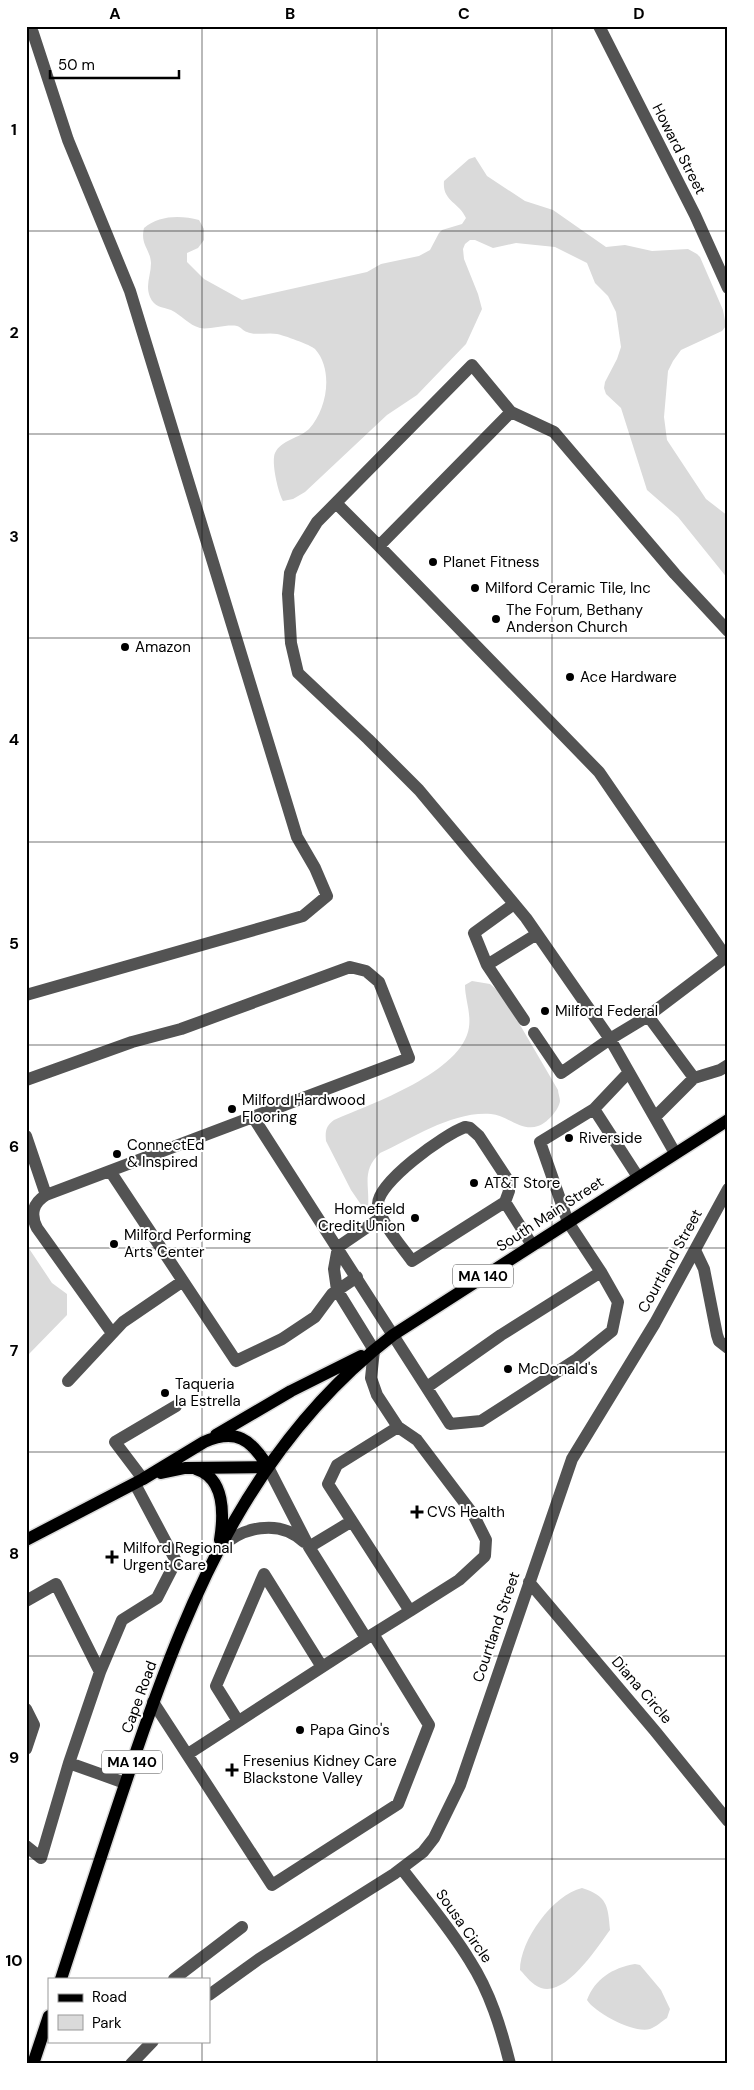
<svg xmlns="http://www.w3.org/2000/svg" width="754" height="2090" viewBox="0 0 754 2090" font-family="'DM Sans',sans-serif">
<rect width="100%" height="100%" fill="#fff"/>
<path fill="#dadada" d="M475,157L487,176L525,201L553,210L606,247L625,245L652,251L688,249L697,254L700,257L723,310L726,326L722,331L681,350L673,361L668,371L664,417L667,440L706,499L728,516V579L678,517L647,490L621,408L606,394L604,388L605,382L617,359L621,347L616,312L608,296L595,283L587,263L555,247L516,243L493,248L475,240H470L465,244L463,249L464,259L478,294L482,309L466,344L417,395L387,415L305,492L293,499L283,501C278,492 271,462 275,453C281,440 300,438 309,429C327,410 334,370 315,349C311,345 283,335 277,334C268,332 255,336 247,332C243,331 241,327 237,326C226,324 209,330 200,328C189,325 181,315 171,310C162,307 154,307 150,297C145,285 151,275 151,263C150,248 140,245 144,228C159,215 181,215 199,220L204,229V240L198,248L187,253V262L204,279L242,300L367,272L381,264L419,256L430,250L439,233L442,230L462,224L466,218C459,202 442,201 444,181L469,159Z
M472,981L490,984L502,994L558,1090C558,1093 560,1098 560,1101C559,1110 546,1124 538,1126C522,1132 506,1115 491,1114C452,1111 414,1138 380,1153C361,1171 370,1185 368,1208L364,1209L351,1190L326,1141C325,1131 326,1126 334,1120C371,1104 463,1072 469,1027C471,1012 465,999 465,985Z
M26,1244L52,1283L67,1294V1315L29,1354H26Z
M582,1888C607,1896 608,1905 610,1930C598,1946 566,1997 541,1988C532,1985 526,1976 520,1970C520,1940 553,1895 582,1888Z
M635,1964L640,1965L661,1990L670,2009L667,2018C662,2021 656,2027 650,2029C635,2034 595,2013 587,2000C595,1979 612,1968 635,1964Z"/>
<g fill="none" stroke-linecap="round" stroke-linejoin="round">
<defs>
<path id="major" d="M216,1435L291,1391L361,1356
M196,1469C225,1478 224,1515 220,1540
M161,1473L185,1468L268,1467
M26,1540L143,1479L204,1442C236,1428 251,1439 268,1467
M61,1979C86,1902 111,1825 137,1749C192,1589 255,1441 393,1335L728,1120
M33,2064L49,2016"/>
</defs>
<use href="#major" stroke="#dbdbdb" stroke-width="15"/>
<path stroke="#535353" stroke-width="12" d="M599,26L695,215L728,288
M511,412L554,432L675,574L728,631
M336,503L379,546
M487,965L474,933L514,904
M26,995L303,916L327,896L315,868L297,837L130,291L68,140L33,33L29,26
M648,1016L694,1078L720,1070L728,1065
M524,1020L487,965L537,934
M534,1033L561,1073L610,1039L648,1016L726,957
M26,1080L132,1042L181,1029L350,967L366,971L379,982L409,1058L46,1195C33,1203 30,1214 37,1228L112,1333
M594,1109L638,1177
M253,1117L450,1424L481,1421L577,1359L612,1331L618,1302L601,1272L568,1222L540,1142L594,1109L629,1072
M655,1117L694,1078
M26,1136L46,1195
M675,1153L610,1039L526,918L419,790L368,739L298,673L291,643L288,594L290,573L298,553L317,522L472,365L511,412L379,546L599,772L726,957L728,955
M110,1171L236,1361L282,1339L315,1317L332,1294L357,1277
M505,1202L509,1191L506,1177L479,1136L470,1128L465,1127C445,1134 376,1183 378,1205C380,1222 402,1247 412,1261L505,1202L532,1245
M382,1217L338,1247L334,1269L337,1290L374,1350L371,1378L377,1395L398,1427L417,1440L473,1514L486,1540L485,1556L459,1580L410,1611
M695,1250L704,1269L717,1335L719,1341L728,1348
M68,1381L123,1322L183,1281
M427,1387L501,1335L601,1272
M268,1467L309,1547L366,1638
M143,1479L115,1442L176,1406
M309,1547L352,1521
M219,1549C241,1527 279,1518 304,1542
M529,1582L655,1731L728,1821
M26,1601L56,1584L100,1672
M373,1634L410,1611L328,1484L337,1465L398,1427
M153,1702L272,1885L398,1804L429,1725L373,1634L188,1754
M26,1709L34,1725L26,1749
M238,1721L216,1686L264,1574L322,1667
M69,1763L125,1783
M26,1846L41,1858L69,1763L100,1672L122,1620L157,1598L176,1561L135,1484
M402,1869C425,1899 450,1928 470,1961C490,1992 501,2028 510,2064
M174,1979L242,1927
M209,1995L259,1959L394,1874L423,1852L434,1838L460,1785L572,1459L655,1323L728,1189
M131,2064L153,2041"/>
<use href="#major" stroke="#000" stroke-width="12"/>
</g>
<path fill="none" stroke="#000" stroke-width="1" stroke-opacity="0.55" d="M202,26V1979M377,26V2064M552,26V2064M26,231H728M26,434H728M26,638H728M26,842H728M26,1045H728M26,1248H728M26,1452H728M26,1656H728M26,1859H728M202,2041V2064"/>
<g fill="#000" stroke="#fff" stroke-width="2">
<circle cx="433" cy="562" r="5"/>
<circle cx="475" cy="588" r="5"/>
<circle cx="496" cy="619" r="5"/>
<circle cx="125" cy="647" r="5"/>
<circle cx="570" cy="677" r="5"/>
<circle cx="545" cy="1011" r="5"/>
<circle cx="232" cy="1109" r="5"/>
<circle cx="569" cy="1138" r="5"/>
<circle cx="117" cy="1154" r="5"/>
<circle cx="474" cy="1183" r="5"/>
<circle cx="415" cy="1218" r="5"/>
<circle cx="114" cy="1244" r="5"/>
<circle cx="508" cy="1369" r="5"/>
<circle cx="165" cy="1393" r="5"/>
<path d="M414.5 1504.5h5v5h5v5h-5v5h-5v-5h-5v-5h5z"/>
<path d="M109.5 1549.5h5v5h5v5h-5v5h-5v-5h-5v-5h5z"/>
<circle cx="300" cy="1730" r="5"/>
<path d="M229.5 1762.5h5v5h5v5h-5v5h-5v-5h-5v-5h5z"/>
</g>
<g text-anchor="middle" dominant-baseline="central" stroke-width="4" stroke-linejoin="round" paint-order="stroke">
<g fill="#fff" stroke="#4c4c4c" stroke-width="1">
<rect x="453" y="1264.5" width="60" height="23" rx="4"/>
<rect x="102" y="1750.5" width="60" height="23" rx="4"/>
</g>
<g font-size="14" font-weight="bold" fill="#000">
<text x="483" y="1276">MA 140</text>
<text x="132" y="1762">MA 140</text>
</g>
<g font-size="15" fill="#000" stroke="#fff">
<text transform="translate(679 149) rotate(63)">Howard Street</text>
<text transform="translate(550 1214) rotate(-33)">South Main Street</text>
<text transform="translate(670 1261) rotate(-61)">Courtland Street</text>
<text transform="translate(496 1627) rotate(-71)">Courtland Street</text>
<text transform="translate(642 1690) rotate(49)">Diana Circle</text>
<text transform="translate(139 1697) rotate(-70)">Cape Road</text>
<text transform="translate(464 1926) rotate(55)">Sousa Circle</text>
</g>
<g font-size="15" fill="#000" stroke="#fff" text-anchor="start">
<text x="443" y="562">Planet Fitness</text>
<text x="485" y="588">Milford Ceramic Tile, Inc</text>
<text x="506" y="610">The Forum, Bethany<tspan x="506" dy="17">Anderson Church</tspan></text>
<text x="135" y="647">Amazon</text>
<text x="580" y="677">Ace Hardware</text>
<text x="555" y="1011">Milford Federal</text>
<text x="242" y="1100">Milford Hardwood<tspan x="242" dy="17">Flooring</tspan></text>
<text x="579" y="1138">Riverside</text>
<text x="127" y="1145">ConnectEd<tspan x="127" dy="17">&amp; Inspired</tspan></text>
<text x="484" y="1183">AT&amp;T Store</text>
<text x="405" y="1209" text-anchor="end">Homefield<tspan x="405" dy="17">Credit Union</tspan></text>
<text x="124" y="1235">Milford Performing<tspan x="124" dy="17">Arts Center</tspan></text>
<text x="518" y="1369">McDonald's</text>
<text x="175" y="1384">Taqueria<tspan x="175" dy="17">la Estrella</tspan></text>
<text x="427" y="1512">CVS Health</text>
<text x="123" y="1548">Milford Regional<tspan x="123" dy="17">Urgent Care</tspan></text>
<text x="310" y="1730">Papa Gino's</text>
<text x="243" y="1761">Fresenius Kidney Care<tspan x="243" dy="17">Blackstone Valley</tspan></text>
</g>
</g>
<rect width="754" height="2090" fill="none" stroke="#ffffff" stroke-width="55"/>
<rect x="48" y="1978" width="162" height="65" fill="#ffffff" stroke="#999999"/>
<rect x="58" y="1994" width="25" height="8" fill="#000000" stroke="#999999"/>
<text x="92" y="2002" font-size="15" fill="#000000">Road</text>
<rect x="58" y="2015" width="25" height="15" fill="#dadada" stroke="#999999"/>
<text x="92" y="2028" font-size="15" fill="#000000">Park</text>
<path d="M50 70v8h129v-8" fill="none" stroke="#000000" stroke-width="2.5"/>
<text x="58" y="70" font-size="15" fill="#000000" stroke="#ffffff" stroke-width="4" paint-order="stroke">50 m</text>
<rect x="28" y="28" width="698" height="2034" fill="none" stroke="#000" stroke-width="2"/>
<g font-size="16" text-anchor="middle" font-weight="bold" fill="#000">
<text x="115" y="19">A</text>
<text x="290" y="19">B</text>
<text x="464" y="19">C</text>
<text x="639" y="19">D</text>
<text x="14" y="135">1</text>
<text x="14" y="338">2</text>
<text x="14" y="542">3</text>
<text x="14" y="745">4</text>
<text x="14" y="949">5</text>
<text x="14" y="1152">6</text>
<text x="14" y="1356">7</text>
<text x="14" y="1559">8</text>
<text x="14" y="1763">9</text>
<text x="14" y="1966">10</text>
</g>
</svg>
